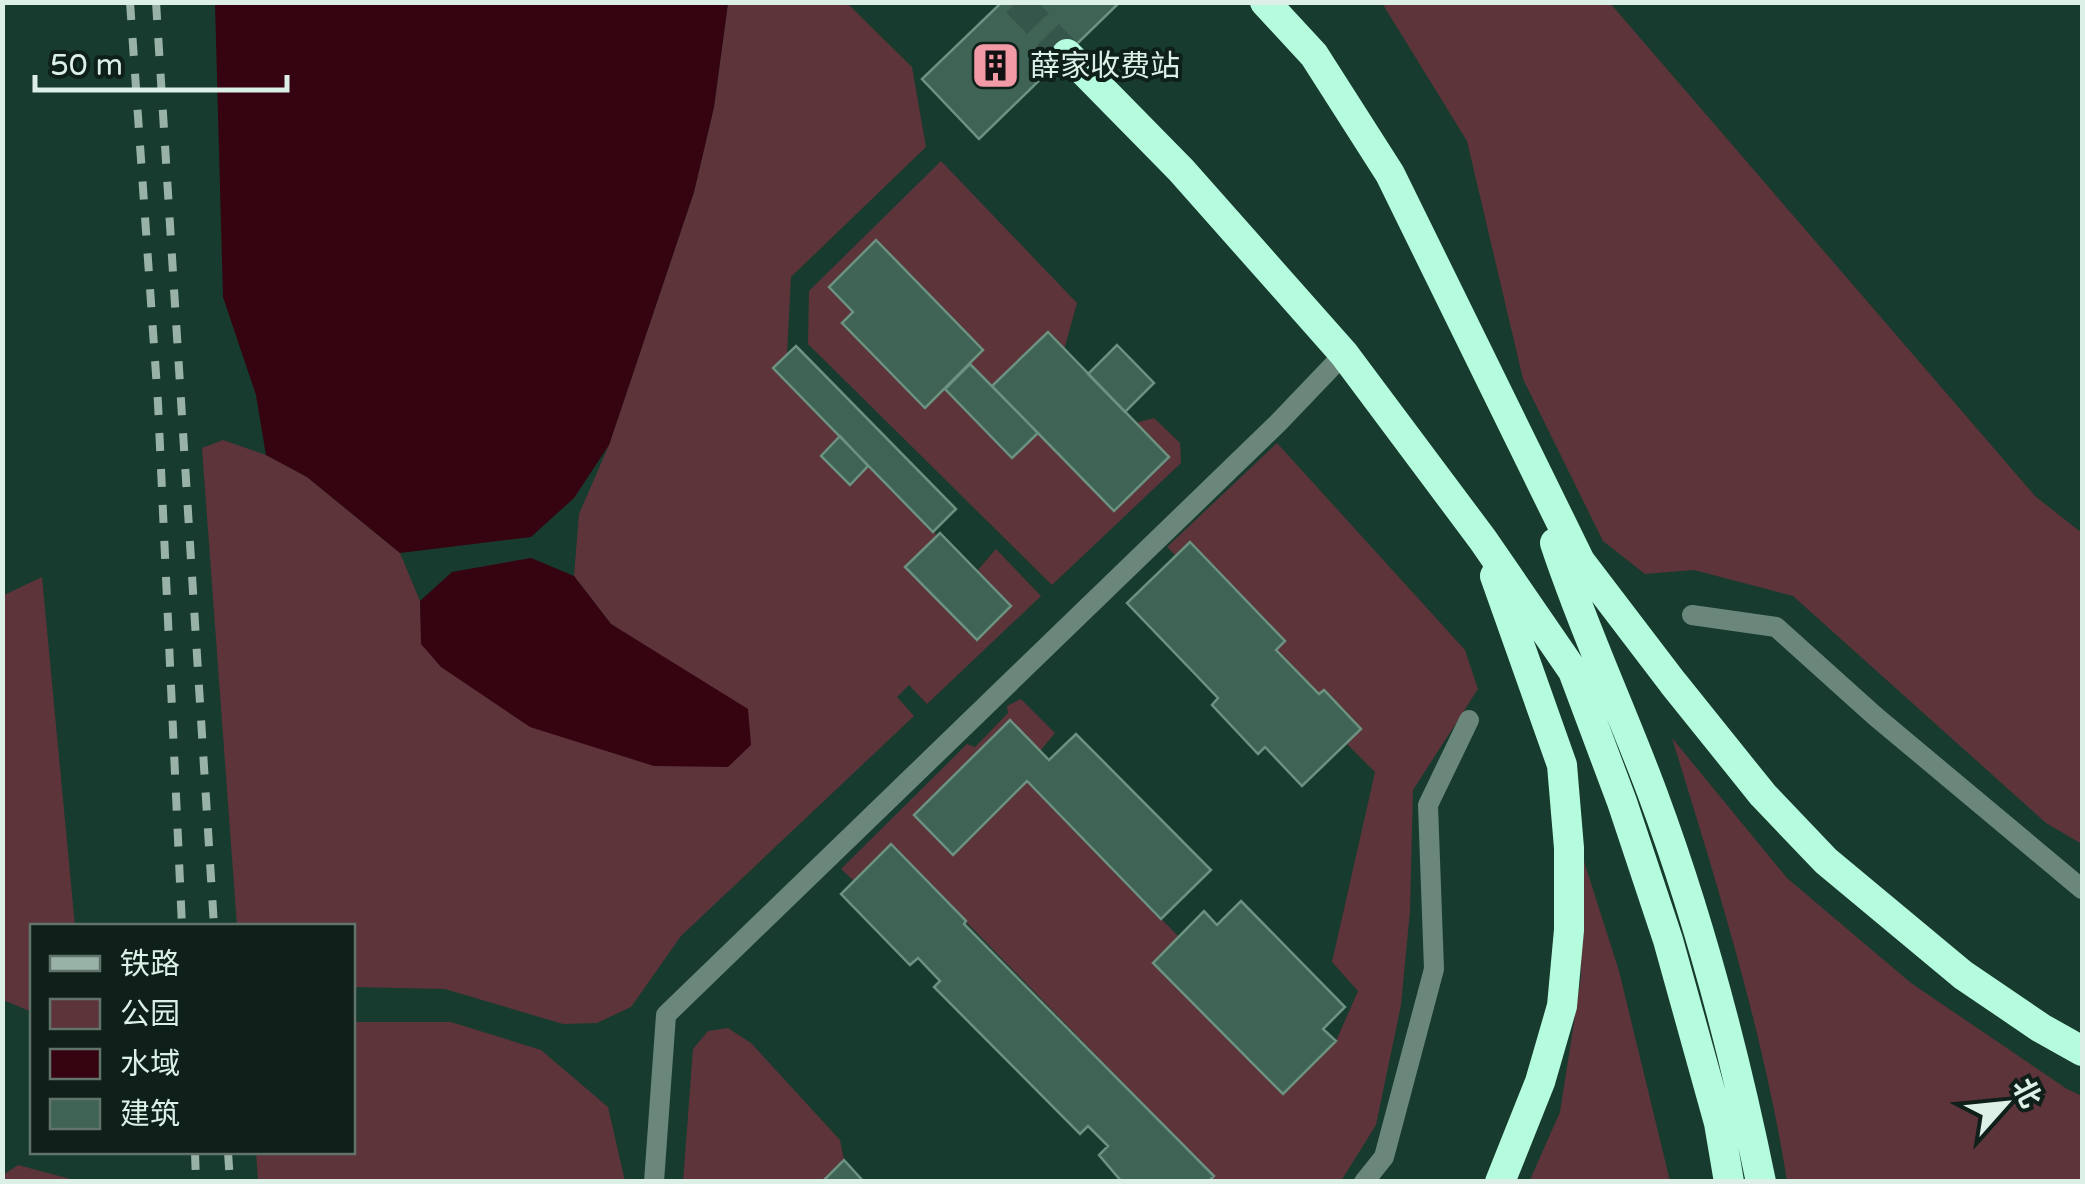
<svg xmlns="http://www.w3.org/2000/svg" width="2085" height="1184" viewBox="0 0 2085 1184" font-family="'Varela Round','Noto Sans SC',sans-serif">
<rect width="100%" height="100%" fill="#173b2e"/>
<path fill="#5c343a" d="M728,3H847L912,67L926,147L791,277L787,354L774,369L840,436L821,457L849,484L868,466L937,535L905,567L976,640L1011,606L977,571L996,549L1041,596L927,704L909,685L897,697L914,716L681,936L631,1007L597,1023L563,1024L445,989L353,987L352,926H237L202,448L223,440L266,455L307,477L400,553L420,601L422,644L670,662L611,624L574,576L579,514L609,445L694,192L714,107Z
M1382,3H1610L2035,496L2082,533V844L2046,823L1793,596L1694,570L1645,574L1603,541L1523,379L1467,141Z
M941,161L1077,303L1064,350L1047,333L992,386L970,364L983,349L876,241L829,286L853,312L925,407L945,389L1011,457L1038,433L1113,511L1168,457L1135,423L1154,418L1180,443L1181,463L1052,585L808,344L809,291Z
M1277,443L1465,650L1478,689L1413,790L1410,911L1401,1005L1376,1125L1341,1181H1208L1213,1175L891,845L854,881L841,869L967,744L975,747L1008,713L1007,706L1021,699L1055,733L1040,751L1010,720L914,815L953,854L1027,781L1179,937L1154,963L1283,1094L1336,1041L1358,991L1332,962L1375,772L1346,743L1361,728L1324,690L1319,694L1276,650L1285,641L1191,543L1176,556L1167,547Z
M42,577L75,926H32V1012L3,1000L2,596Z
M1672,738L1787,878L1911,983L2067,1089L2082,1096V1181H1787C1763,1030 1717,884 1672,738Z
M1582,855L1619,971L1670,1181L1529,1182L1560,1112L1581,977Z
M353,1022H451L541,1050L608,1107L625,1181H258L256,1152H352Z
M728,1028L751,1043L840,1140L844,1160L822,1181L683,1182L693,1049L708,1031Z
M18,1165L78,1181H3V1175Z"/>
<path fill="#360311" d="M215,3H728L714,107L694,192L609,445L574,498L531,537L400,553L307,477L266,455L256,395L223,297Z
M531,558L574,576L611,624L748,709L751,745L728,767L654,766L530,727L441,667L421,644L420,601L452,572Z"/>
<path fill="#3f6354" stroke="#6c9282" stroke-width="2.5" d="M1002,2H1120L979,139L922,79Z
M876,240L983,350L925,408L842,323L853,312L829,287Z
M1048,332L1169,457L1114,511L992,386Z
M1117,345L1154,383L1125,412L1088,374Z
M796,346L956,509L933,532L773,368Z
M970,364L1038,433L1012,458L945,389Z
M840,436L868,466L850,485L821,456Z
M940,533L1011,606L977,640L905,567Z
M1190,542L1285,641L1276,650L1319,694L1324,690L1361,729L1302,786L1265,747L1258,754L1212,705L1218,698L1127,603Z
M1010,720L1049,760L1076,734L1211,870L1161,919L1027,781L953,855L914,815Z
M891,844L966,921L964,924L1214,1176L1208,1182H1122L1099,1155L1108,1146L1088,1126L1080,1134L934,987L940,981L918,958L910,965L841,894Z
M1241,901L1345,1007L1323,1029L1336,1041L1283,1094L1153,963L1204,911L1217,925Z
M844,1160L864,1182H822Z"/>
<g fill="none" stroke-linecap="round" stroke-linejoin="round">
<path stroke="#35564a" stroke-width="30" stroke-dasharray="30 15" stroke-linecap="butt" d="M1017,2L1067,54"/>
<path stroke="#6b877b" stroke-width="20" d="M1692,615L1776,627L1875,716L2082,889
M654,1182L666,1015L1278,423L1344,354
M1364,1182L1384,1157L1434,969L1428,805L1469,720"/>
<path stroke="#b5fbde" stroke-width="30" d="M1265,2L1314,55L1390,174L1580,561L1673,683L1763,795L1826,861L1963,975L2041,1028L2082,1051
M1067,54L1181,170L1344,354L1483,540L1573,671L1622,802L1668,940L1719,1123L1729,1182
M1555,543C1583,628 1621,709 1652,792C1699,918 1734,1050 1761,1182
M1495,576L1562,765L1569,848V930L1562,1006L1540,1082L1500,1182"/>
<path stroke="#98b2a7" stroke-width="8" stroke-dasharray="18 18" stroke-linecap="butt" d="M130,2L158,403L182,926
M156,2L214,926
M195,1152L196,1182
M228,1152L230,1182"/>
</g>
<defs>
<symbol id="building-square" viewBox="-11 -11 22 22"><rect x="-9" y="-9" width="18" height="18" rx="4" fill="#f39aa7" stroke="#0f1f19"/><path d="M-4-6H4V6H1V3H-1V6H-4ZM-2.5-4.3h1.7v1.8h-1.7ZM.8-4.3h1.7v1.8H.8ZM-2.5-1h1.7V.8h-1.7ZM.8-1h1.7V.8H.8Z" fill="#111"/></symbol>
</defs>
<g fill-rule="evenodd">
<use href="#building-square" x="968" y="38" width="55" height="55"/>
</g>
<g text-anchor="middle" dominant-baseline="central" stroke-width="8" stroke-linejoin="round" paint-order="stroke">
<g font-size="30" fill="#dcf0e7" stroke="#0f1f19" text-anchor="start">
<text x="1030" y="66">薛家收费站</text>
</g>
</g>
<rect width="2085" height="1184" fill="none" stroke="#dcf0e7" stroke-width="10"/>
<rect x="30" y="924" width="325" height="230" fill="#0f1f19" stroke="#61736b" stroke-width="2.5"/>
<rect x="50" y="956" width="50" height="15" fill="#98b2a7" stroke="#61736b" stroke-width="2.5"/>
<text x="120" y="974" font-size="30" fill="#dcf0e7">铁路</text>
<rect x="50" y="999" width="50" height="30" fill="#5c343a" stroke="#61736b" stroke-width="2.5"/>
<text x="120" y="1024" font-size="30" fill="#dcf0e7">公园</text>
<rect x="50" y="1049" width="50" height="30" fill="#360311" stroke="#61736b" stroke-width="2.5"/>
<text x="120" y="1074" font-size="30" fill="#dcf0e7">水域</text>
<rect x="50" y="1099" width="50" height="30" fill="#3f6354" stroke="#61736b" stroke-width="2.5"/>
<text x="120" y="1124" font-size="30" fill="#dcf0e7">建筑</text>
<g transform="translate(2005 1104) rotate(63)" stroke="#0f1f19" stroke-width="8" paint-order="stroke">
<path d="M0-8L18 38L0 25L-18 38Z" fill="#dcf0e7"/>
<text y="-15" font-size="28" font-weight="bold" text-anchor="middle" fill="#dcf0e7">北</text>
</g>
<path d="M35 75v15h252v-15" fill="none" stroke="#dcf0e7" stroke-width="5"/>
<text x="50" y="75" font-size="30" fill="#dcf0e7" stroke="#0f1f19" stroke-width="8" paint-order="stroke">50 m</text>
</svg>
